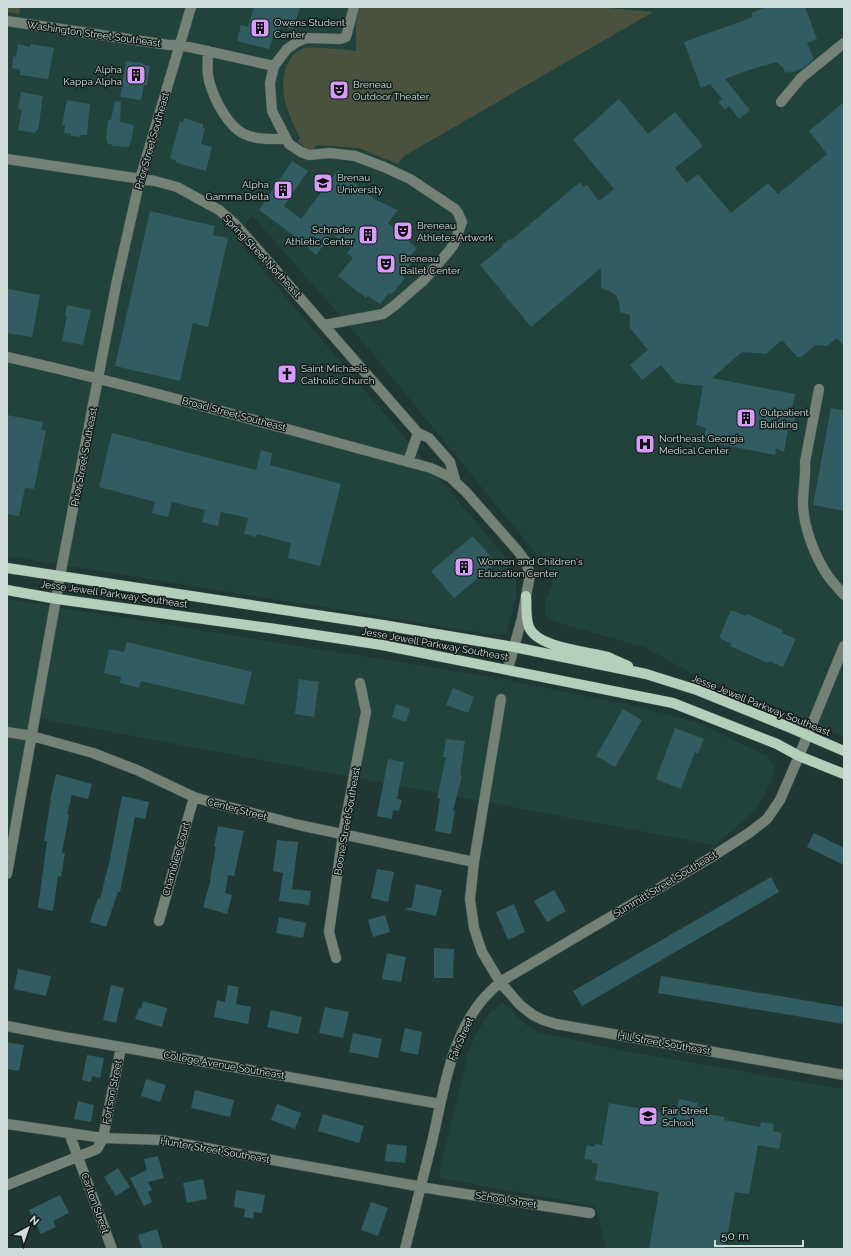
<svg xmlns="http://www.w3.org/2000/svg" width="851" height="1256" viewBox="0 0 851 1256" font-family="Raleway,sans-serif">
<rect width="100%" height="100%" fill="#203833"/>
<path fill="#22433c" d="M7,7H844V737L792,713L693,674L646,648L556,622L547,618L545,611V601L553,584L552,577L533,550L360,338L256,220L251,216L237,239L506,558L516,573V599L506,634H490L7,556Z
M7,599L492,677L635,706L696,722L767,756L774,765L772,780L757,809L715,845L37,718L16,842L7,840Z
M502,1002L509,1006L523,1023L537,1032L620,1050L842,1089L844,1088V1249H607L595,1206L444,1179L441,1178L439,1174L468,1053L477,1032L487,1017L492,1010L496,1009Z"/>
<path fill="#4a523d" d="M7,7H20L19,14L7,12Z
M360,7H598L653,12L404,156L398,164L359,148L317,145L311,152L298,142L300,138C295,127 288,114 285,101C281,83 283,56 304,48C311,46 346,50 356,51V23Z"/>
<path fill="#315c61" d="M254,7H300L293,29L281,26L277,37L273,36L269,49L237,41L241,25L248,27Z
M767,7H805L817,39L807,43L814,59L803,68L790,73L789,71L785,73L783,67L776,62L749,70L725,79L750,110L739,119L729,106L725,110L718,102L722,99L710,84L701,88L684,42L753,17L751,13Z
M18,44L30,47L31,44L54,48L48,79L20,75V70L12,68L13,56L16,57Z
M126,61L142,63V64L150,66L147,85H144L141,100L120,97Z
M21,92L43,96L38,130H36L35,133L18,130L22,110L18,109Z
M619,99L648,134L675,112L703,146L675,168L687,183L698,174L731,213L768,183L778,194L827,154L809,131L844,102V346L837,338L827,346L816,345L801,357H797L782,340L766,354L742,352L712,378L795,394L792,409L796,410L793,431L788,430L784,452L776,448L775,455L703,441L706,428L696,425L703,386L676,383L661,365L642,380L630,365L648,350L630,328V315L620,312L619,303L616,295L607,290L601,288V268L531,327L480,265L502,247V245L510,239L511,240L580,182L584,187L587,185L599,201L614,189L573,140Z
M67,100L90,104L87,135H81L80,137L71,136V134L64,133L65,125H62Z
M115,101L121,102L120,122L134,125L131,143H130L129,147L112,146V145L107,143V140L106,139L108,120H111Z
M184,118L203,124V128H205L201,144L212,147L206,171L177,163L176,161L170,158L180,121L183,122Z
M292,161L308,171L284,206L301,219L338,170L376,200L398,210L388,223L410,241L409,242L417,248L410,257L413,260L402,275L405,278L394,292H393L391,294L389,293L380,304L368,296L366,298L338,276L353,258L347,253L351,248L332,234L316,255L297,238L259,210Z
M150,211L215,226L213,235L228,238L208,327L193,323L180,381L115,366Z
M8,289L40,295L32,337L7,333Z
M67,305L91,310L83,345L62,341L67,316L65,315Z
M831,408L844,410V511L813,505Z
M7,415L43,422L41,430L46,431L34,489L25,488L19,516L7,514Z
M112,433L256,470L261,450L272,453L270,465L341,484L320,566L288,558L291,543L257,534L256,537L244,534L248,518L221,512L218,526L202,522L205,510L172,502L168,517L152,513L155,502L99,487Z
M473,536L496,563L454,598L431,571Z
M731,610L746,616L747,614L783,630L782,633L796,639L783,667L769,661L768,663L730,646L732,644L719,638Z
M127,642L252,672L244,705L141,681L139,688L120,683L121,677L104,673L109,649L124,652Z
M299,679L319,682L314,717L295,714Z
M453,688L474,697L468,713L446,705Z
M396,704L410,709L406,722L392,717Z
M623,709L642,720L615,767L596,756Z
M675,728L704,739L698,754L695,752L681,789L656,779Z
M446,739L465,741L460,775L462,776L453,811H455L451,834L435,831L440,799L437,798L446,757H443Z
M388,759L404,762L397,799L402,800L399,811L393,810L392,819L377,816Z
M56,774L92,784L88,799L72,795L67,814L69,815L62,853H65L61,877L58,876L53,911L38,908L47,841H44L51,799H50Z
M122,796L149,802L145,819L135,817L120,892H118L106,927L90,922L98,898L100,899L110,859Z
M218,826L244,831L234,876L228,875L225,893L232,895L227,914L203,907L211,879H210L216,847L214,846Z
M814,833L844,848V865L807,847Z
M277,840L298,842L292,889L311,891L309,905L279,901L283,873L273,871Z
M377,869L394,872L388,902L371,898Z
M771,877L779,892L582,1006L573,991Z
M416,884L442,890L436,916L404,909L412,907Z
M554,890L566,911L547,922L534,901Z
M514,904L525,932L508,940L496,912Z
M385,915L390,932L373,937L368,920Z
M279,917L306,923L303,938L276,933Z
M434,948L454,949L453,978H434Z
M387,953L406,957L401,982L382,979Z
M18,969L51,976L46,996L14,989Z
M661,976L844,1007V1024L658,993Z
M111,985L124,988L116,1023L103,1020Z
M228,985L239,987L236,1004L251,1007L248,1024L214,1017L217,1000L225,1002Z
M143,1001L167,1008L162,1027L135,1019L139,1008L141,1009Z
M325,1007L349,1012L343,1038L319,1033Z
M271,1010L302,1017L298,1034L267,1027Z
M405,1028L422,1032L418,1055L400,1051Z
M353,1033L382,1039L378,1058L349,1052Z
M7,1042L24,1045L19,1071L7,1069Z
M87,1055L104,1058L100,1078L92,1076L91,1082L82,1080Z
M146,1079L166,1085L160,1102L141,1096Z
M195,1090L234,1100L230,1117L191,1108Z
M679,1099L698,1103L697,1106L702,1107L701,1113L725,1117L724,1120L760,1127L761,1122L774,1124L773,1131L782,1133L779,1149L758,1145L749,1194L735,1192L725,1249H649L659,1192L595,1180L598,1164L592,1163V1160L584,1159L587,1145L595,1147V1144L602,1145L609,1103L676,1115Z
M78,1101L94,1105L91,1122L74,1119Z
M277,1104L301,1113L295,1129L271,1120Z
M323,1114L364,1126L359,1143L318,1131Z
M387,1144L407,1146L405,1163L385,1161Z
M158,1156L164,1178L148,1182L152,1190L148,1192L152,1202L144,1206L130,1178L147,1170L144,1159Z
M118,1168L130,1187L116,1196L104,1177Z
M203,1179L207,1199L187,1203L183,1183Z
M236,1190L265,1195L262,1213L254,1212L253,1219L244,1217L245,1209L234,1207Z
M60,1195L69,1213L53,1221L56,1227L41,1234L29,1210Z
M371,1202L388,1208L378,1236L361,1230Z
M157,1229L163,1249H142L138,1235Z"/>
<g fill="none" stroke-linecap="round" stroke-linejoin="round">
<defs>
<path id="minor" d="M7,21L169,45H180L274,66
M208,51C208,62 206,73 210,84C215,101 228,126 244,134C257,140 272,139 286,139
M781,102L801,78L844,43
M7,159L155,181L177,187L219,210L234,223L252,243L418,433L429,438L450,462L456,483
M324,325L383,314L394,306L424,280L449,251L454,244L462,222L458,213L455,209L410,179L384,167L355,156L330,153L309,155L301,152L289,144L272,111L270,83L274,66L287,49L297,42L306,38L340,39L346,37L354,7
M7,357C150,389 290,431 431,468L450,477L466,492L517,550L526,562L530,575L522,618L508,669
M819,389L805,462C806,476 803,489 803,503C803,526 815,557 828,576C833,583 839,589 844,595
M408,462L418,433
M501,699L474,862L470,899L474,928L482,952L500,982L520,1005L533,1015L543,1020L556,1024L844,1075
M7,732L32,736L93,753L137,770L194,797L214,803L299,825L474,862
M7,874L60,576L116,285L140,179L191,7
M159,921L194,797
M336,958L329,932L343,834L366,712L360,683
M7,1026L58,1036L121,1047L440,1104
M7,1124L103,1138L162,1140L439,1190L590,1213
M69,1133L112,1249
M7,1185L97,1149L103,1138L121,1047
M405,1249C414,1213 423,1178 432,1142C443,1095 449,1044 479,1004C485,996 493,989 500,982L710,858L749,833L767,819L780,800L799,756L844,646"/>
<path id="major" d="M7,568L383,625L514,647L646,674L697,690L786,726L844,751
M7,590L57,599L276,629L382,645L673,703L777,744L799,756L844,774
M526,596C527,606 525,617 529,627C537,648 587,651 608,657C615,660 621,663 628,666"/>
</defs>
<use href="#minor" stroke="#405651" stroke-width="11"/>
<use href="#major" stroke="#405651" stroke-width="11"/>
<use href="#minor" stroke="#748177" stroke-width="10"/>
<use href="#major" stroke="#b4cfba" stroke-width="10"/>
</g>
<defs>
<symbol id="building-square" viewBox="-11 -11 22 22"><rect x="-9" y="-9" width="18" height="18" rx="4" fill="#d79bf9" stroke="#131d1b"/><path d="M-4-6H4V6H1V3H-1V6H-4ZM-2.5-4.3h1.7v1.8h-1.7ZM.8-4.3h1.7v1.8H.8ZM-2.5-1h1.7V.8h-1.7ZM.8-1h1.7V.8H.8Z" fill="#111"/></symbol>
<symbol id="theatre-square" viewBox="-11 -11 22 22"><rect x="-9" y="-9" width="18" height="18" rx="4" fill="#d79bf9" stroke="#131d1b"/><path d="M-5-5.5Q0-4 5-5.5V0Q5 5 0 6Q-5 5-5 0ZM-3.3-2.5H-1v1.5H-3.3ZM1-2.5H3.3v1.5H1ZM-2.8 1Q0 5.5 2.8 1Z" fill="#111"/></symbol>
<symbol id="university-square" viewBox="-11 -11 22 22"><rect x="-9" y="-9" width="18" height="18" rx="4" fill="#d79bf9" stroke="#131d1b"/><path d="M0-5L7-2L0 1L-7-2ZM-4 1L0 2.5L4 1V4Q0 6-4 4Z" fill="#111"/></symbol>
<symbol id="church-square" viewBox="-11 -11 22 22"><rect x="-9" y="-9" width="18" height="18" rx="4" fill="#d79bf9" stroke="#131d1b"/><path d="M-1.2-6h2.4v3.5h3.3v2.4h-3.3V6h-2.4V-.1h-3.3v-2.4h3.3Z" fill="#111"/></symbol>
<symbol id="hospital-square" viewBox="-11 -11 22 22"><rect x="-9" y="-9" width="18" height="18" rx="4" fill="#d79bf9" stroke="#131d1b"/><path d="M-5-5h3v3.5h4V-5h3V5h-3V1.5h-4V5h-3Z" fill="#111"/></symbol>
<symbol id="school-square" viewBox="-11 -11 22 22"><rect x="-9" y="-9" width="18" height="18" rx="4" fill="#d79bf9" stroke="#131d1b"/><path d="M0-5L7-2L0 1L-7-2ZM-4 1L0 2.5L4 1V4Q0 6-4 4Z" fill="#111"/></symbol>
</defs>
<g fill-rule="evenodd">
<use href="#building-square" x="249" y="17" width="22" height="22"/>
<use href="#building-square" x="125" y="64" width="22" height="22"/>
<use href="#theatre-square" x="328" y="79" width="22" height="22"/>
<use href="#university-square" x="312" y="172" width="22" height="22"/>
<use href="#building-square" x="272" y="179" width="22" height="22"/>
<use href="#theatre-square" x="392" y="220" width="22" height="22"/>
<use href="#building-square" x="357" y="224" width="22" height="22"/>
<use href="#theatre-square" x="375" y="253" width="22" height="22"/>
<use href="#church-square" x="276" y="363" width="22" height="22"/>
<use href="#building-square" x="735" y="407" width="22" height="22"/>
<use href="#hospital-square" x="634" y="433" width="22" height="22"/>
<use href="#building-square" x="453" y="556" width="22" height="22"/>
<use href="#school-square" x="637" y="1105" width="22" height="22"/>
</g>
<g text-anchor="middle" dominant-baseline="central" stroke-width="3" stroke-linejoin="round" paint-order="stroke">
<g font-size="10" fill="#cfddda" stroke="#131d1b" text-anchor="start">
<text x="274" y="22">Owens Student<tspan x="274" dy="12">Center</tspan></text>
<text x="122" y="69" text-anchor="end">Alpha<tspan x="122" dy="12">Kappa Alpha</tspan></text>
<text x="353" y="84">Breneau<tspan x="353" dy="12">Outdoor Theater</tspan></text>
<text x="337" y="177">Brenau<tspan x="337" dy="12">University</tspan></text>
<text x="269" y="184" text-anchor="end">Alpha<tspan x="269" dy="12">Gamma Delta</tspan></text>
<text x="417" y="225">Breneau<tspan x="417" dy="12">Athletes Artwork</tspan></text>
<text x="354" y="229" text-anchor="end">Schrader<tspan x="354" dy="12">Athletic Center</tspan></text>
<text x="400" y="258">Breneau<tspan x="400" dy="12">Ballet Center</tspan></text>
<text x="301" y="368">Saint Michaels<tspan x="301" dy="12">Catholic Church</tspan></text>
<text x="760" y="412">Outpatient<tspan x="760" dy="12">Building</tspan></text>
<text x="659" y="438">Northeast Georgia<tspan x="659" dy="12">Medical Center</tspan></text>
<text x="478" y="561">Women and Children's<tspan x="478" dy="12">Education Center</tspan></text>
<text x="662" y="1110">Fair Street<tspan x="662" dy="12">School</tspan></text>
</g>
<g font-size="10" fill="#cfddda" stroke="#131d1b">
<text transform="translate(94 34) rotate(8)">Washington Street Southeast</text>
<text transform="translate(152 141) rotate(-74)">Prior Street Southeast</text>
<text transform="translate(262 256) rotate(47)">Spring Street Northeast</text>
<text transform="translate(234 414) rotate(15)">Broad Street Southeast</text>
<text transform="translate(84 457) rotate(-79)">Prior Street Southeast</text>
<text transform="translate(114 594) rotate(8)">Jesse Jewell Parkway Southeast</text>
<text transform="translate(435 644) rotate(10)">Jesse Jewell Parkway Southeast</text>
<text transform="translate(761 705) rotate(22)">Jesse Jewell Parkway Southeast</text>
<text transform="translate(237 809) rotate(15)">Center Street</text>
<text transform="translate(347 821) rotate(-80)">Boone Street Southeast</text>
<text transform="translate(176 859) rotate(-74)">Chamblee Court</text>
<text transform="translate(665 884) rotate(-31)">Summitt Street Southeast</text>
<text transform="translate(461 1039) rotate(-66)">Fair Street</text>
<text transform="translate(664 1043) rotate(10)">Hill Street Southeast</text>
<text transform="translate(224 1065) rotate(10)">College Avenue Southeast</text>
<text transform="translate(112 1092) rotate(-79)">Fortson Street</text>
<text transform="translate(215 1150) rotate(10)">Hunter Street Southeast</text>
<text transform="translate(506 1200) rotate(9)">School Street</text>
<text transform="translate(95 1203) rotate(70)">Carlton Street</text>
</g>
</g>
<rect width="851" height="1256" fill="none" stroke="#cfddda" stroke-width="16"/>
<g transform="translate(28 1228) rotate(40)" stroke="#131d1b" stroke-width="3" paint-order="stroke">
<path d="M0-3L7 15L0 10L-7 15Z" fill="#cfddda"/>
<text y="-6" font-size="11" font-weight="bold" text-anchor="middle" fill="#cfddda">N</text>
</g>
<path d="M715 1240v6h88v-6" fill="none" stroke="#cfddda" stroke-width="2"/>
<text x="721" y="1240" font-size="12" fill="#cfddda" stroke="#131d1b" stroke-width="3" paint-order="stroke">50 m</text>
</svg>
